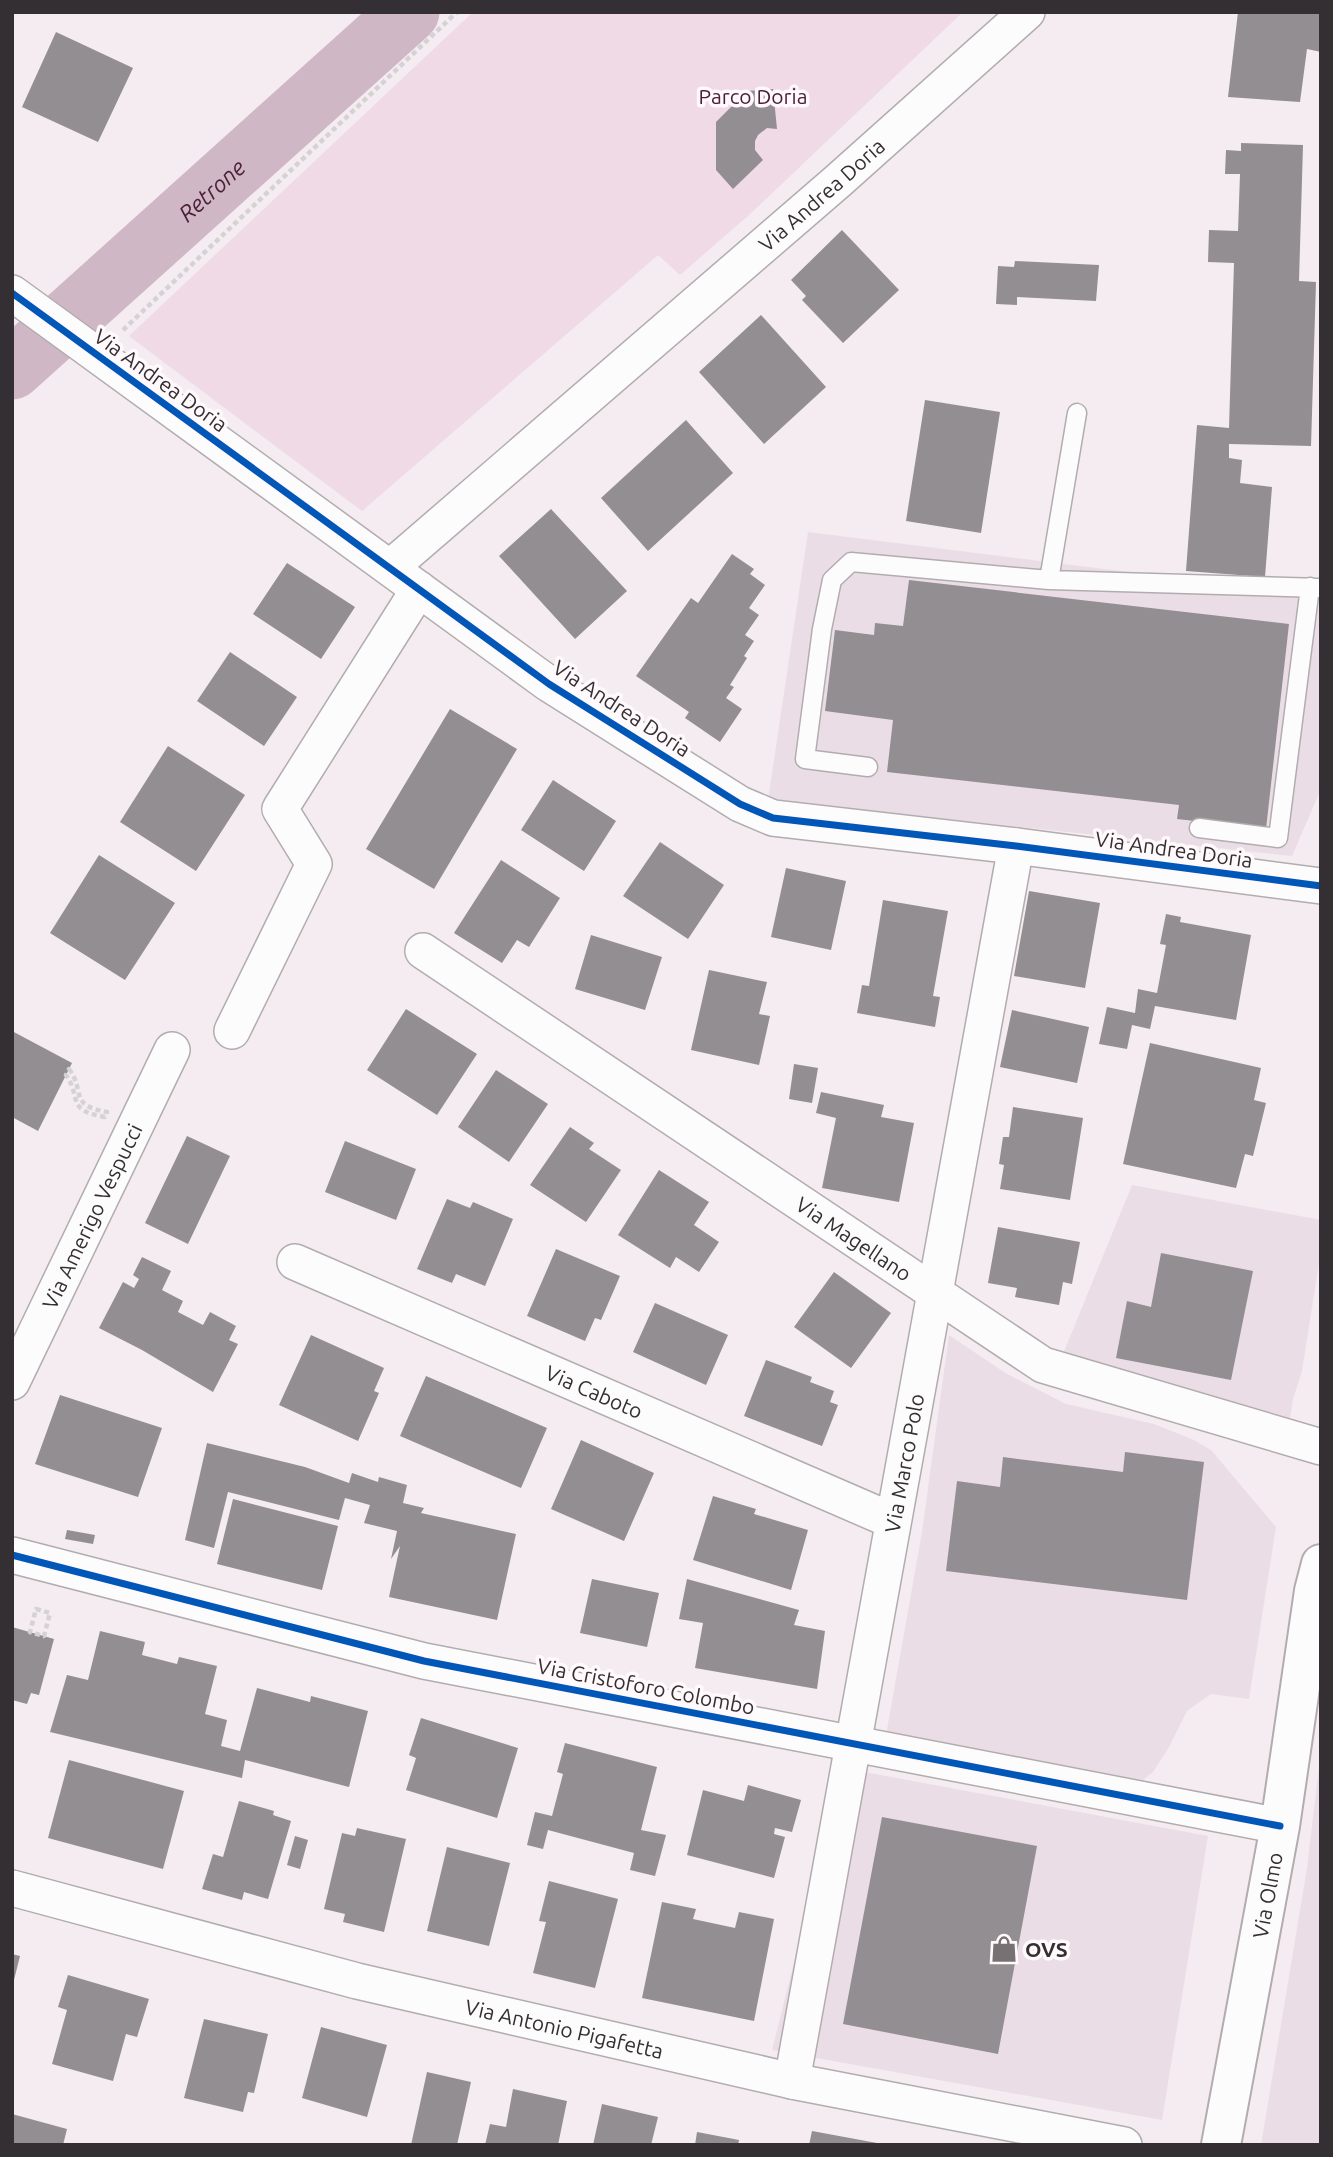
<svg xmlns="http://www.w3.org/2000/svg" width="1333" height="2157" viewBox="0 0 1333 2157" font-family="Ubuntu,sans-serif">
<rect width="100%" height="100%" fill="#f4ecf0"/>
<path fill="#ebdde5" d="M808,532L1321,596V789L1292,856L768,800Z
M1132,1185L1321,1220L1319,1263L1302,1371L1293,1399L1290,1418L1063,1354Z
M949,1335L1007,1374L1066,1404L1154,1424L1194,1440L1211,1450L1276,1527L1249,1699L1211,1694L1187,1711L1168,1749L1153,1772L1143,1780L885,1741L922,1532Z
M1321,1750V2145H1261L1307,1868Z
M843,1768L1208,1836L1162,2120L772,2050Z"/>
<path fill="#efdae5" d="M473,12H963L749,215L680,275L658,255L362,511L129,336Z"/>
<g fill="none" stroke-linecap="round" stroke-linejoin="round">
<path stroke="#d0b7c5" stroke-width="61" id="s1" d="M12,369L409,12"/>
</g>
<path fill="#938e91" d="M1238,12H1321V52L1307,49L1300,102L1228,97Z
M56,32L133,68L98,142L22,107Z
M773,89L777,129L767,128L758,135L755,141V150L763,160L733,189L716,170V122L747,91Z
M1241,143L1303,145L1299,281L1316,282L1311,446L1229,444V458L1242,460L1240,483L1272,487L1265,577L1186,571L1197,425L1229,428L1234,263L1208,262L1209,230L1238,231L1240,174H1225L1226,150L1241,151Z
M842,230L899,290L843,343L802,300L806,296L791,280Z
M1015,261L1099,265L1096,301L1017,297V305L996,304L998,266L1014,267Z
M761,315L826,387L764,444L699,372Z
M925,400L1000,412L981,533L906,521Z
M686,420L733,473L648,551L601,498Z
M551,509L627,591L575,639L499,556Z
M732,554L754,569L750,574L765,585L749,608L759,615L745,635L754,641L744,656L747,658L730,685L734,687L726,698L742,709L720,742L685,718L689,712L636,676L691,598L698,603Z
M287,563L355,607L321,659L253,614Z
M909,580L1289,624L1266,829L1177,819L1179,805L887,772L893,720L825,711L835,630L874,635L875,623L903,626Z
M230,652L297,697L264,746L197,701Z
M450,709L517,749L434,889L366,849Z
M168,746L245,795L196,871L120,822Z
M553,780L616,821L584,871L521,830Z
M660,842L724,885L688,939L623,896Z
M99,855L175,903L125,980L50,933Z
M501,860L560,898L529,947L517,940L502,963L454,933Z
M786,868L846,881L831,950L771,937Z
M1029,891L1100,903L1085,988L1014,976Z
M883,900L948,911L933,996L940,997L935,1027L857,1013L862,985L869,986Z
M1166,914L1181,917L1180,922L1251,935L1236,1020L1155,1006L1150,1029L1132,1025L1127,1049L1099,1044L1107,1007L1135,1013L1138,989L1157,993L1166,945L1160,944Z
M591,935L662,957L645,1010L575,989Z
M709,970L767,982L759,1014L770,1016L759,1065L691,1050Z
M406,1009L477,1054L437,1115L367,1070Z
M1012,1010L1089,1027L1077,1083L1000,1067Z
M12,1031L72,1063L38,1131L12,1117Z
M1150,1043L1261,1068L1254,1100L1266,1103L1253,1156L1245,1154L1236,1188L1123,1164Z
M794,1064L818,1068L812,1103L789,1099Z
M496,1070L548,1104L509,1162L458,1127Z
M821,1092L884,1105L881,1117L914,1123L899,1202L822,1188L836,1118L816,1113Z
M1013,1107L1083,1118L1070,1200L1000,1189L1004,1165L999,1164L1003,1137H1009Z
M570,1127L594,1143L589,1149L621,1170L586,1222L530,1185Z
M187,1136L230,1156L188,1244L145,1223Z
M345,1141L416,1169L396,1220L325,1192Z
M659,1170L709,1202L694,1225L719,1242L699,1272L676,1257L670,1268L618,1235Z
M447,1199L470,1208L473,1202L513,1219L485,1286L456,1274L452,1283L417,1269Z
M998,1227L1080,1242L1072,1284L1063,1282L1059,1305L1015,1297L1017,1288L988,1283Z
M556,1249L620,1276L601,1320L595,1318L585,1341L527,1316Z
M1161,1253L1253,1271L1231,1380L1116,1358L1127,1301L1151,1307Z
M142,1257L171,1271L162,1290L183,1301L178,1312L203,1325L210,1312L236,1326L229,1340L238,1344L213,1392L142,1350L99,1328L123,1282L134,1288L139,1279L133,1275Z
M834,1272L891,1313L851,1368L794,1327Z
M655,1303L728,1335L706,1385L633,1352Z
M311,1335L384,1368L374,1391L379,1393L358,1441L279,1405Z
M766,1360L812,1377L810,1382L834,1391L830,1402L838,1405L822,1446L744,1416Z
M426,1376L547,1428L521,1488L400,1436Z
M60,1395L162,1428L138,1497L35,1464Z
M581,1440L654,1473L624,1541L551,1509Z
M207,1443L305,1467L349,1483L352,1473L378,1482L379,1477L407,1485L403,1503L424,1508L421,1513L516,1534L497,1620L389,1597L400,1546L391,1559L397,1531L364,1523L370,1505L345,1498L339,1520L228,1492L214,1548L185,1540Z
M1125,1452L1204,1462L1187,1600L946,1571L957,1481L1000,1487L1003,1457L1123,1472Z
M713,1496L756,1509L754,1514L808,1530L791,1590L693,1560Z
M233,1499L338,1526L322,1590L217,1564Z
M67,1530L95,1535L93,1544L65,1539Z
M592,1579L659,1593L647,1647L580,1633Z
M687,1579L799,1610L794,1625L825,1631L817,1689L695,1668L703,1623L679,1619Z
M12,1627L54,1639L39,1695L31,1693L27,1704L12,1700Z
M100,1631L145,1642L142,1655L177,1664L179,1657L217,1666L205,1714L227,1720L221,1746L240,1751L257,1688L310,1702L311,1696L368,1711L349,1787L245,1760L242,1778L50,1732L67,1675L88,1680Z
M421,1718L518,1748L497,1818L406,1790L416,1758L409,1755Z
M565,1743L657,1767L641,1830L666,1835L655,1876L630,1870L634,1853L548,1830L543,1849L527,1845L535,1812L552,1816L563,1774L557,1772Z
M69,1760L184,1791L163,1869L48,1838Z
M748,1785L801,1800L792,1832L775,1828L774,1834L785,1837L774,1878L687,1855L703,1790L744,1801Z
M239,1801L274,1811L273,1815L291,1821L268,1899L244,1892L242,1900L202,1889L213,1854L223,1857Z
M882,1817L1037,1846L998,2054L843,2024Z
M357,1828L406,1839L384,1932L343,1922L345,1914L324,1909L342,1833L355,1836Z
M295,1836L308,1840L300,1869L287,1865Z
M447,1847L510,1863L489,1946L427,1931Z
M549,1881L618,1899L595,1988L533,1973L546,1922L539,1921Z
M662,1902L696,1909L693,1919L735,1928L739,1912L774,1919L754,2021L642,1998Z
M12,1954L20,1956L13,1984L12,1983Z
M68,1975L149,1999L137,2037L126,2034L113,2081L52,2064L67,2010L58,2007Z
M204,2019L268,2034L254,2093L248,2092L243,2112L184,2098Z
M321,2027L387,2045L367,2117L302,2098Z
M427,2072L471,2082L457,2145H411Z
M513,2089L567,2101L558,2145H485L490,2124L506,2127Z
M602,2104L658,2117L651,2145H593Z
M12,2114L67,2129L63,2145H12Z
M812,2131L877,2143V2145H809Z
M697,2132L739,2140L738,2145H695Z"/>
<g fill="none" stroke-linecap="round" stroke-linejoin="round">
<defs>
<path id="lane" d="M1077,413L1049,580L1321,588
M868,767L805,759L822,629L832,580L851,562L1049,580
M1199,828L1278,838L1310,587"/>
<g id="street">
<path d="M12,293L549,684L740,804L773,818L1016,846L1321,886"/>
<path id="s2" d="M391,567L838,181L1027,12"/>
<path id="s3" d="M423,951L1043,1365L1321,1447"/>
<path d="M232,1031L314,864L280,809L419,589"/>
<path id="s4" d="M295,1262L893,1521"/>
<path id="s5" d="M12,1382L172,1050"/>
<path d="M12,1555L424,1661L1280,1826"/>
<path id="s6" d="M12,1888L357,1981L792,2081L1124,2145"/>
<path id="s7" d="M792,2081L1016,846"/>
</g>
<g id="secondary">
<path id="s8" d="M1221,2145L1280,1826L1314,1591L1321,1564"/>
</g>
</defs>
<use href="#lane" stroke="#b2acaf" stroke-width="21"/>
<use href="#street" stroke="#b2acaf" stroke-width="38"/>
<use href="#secondary" stroke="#b2acaf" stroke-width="42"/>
<path stroke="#d5d2d4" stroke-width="4.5" stroke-dasharray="5 3.5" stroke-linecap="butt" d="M123,330L457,12
M69,1069C86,1092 68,1105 107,1112L105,1117C65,1110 82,1098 66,1075Z
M36,1609L50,1613L44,1636L30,1632Z"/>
<use href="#lane" stroke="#fdfcfd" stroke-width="18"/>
<use href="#street" stroke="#fdfcfd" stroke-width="35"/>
<use href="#secondary" stroke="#fdfcfd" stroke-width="38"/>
<defs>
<path id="cycleway" d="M12,293L549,684L740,804L773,818L1016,846L1321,886
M12,1555L424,1661L1280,1826"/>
</defs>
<use href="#cycleway" stroke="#fff9fc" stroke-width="11"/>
<use href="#cycleway" stroke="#0057b8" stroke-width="7"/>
</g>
<defs>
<symbol id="shop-bare" viewBox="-9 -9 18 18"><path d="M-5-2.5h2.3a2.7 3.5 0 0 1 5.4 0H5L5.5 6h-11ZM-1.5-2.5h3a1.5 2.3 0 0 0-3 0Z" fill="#777174" stroke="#fff9fc" stroke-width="2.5" paint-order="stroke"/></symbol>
</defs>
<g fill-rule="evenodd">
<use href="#shop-bare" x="985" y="1930" width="38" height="38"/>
</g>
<g text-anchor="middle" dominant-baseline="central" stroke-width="7" stroke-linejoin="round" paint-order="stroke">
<g font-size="21" fill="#4a1e39" stroke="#fff9fc">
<text x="753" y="96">Parco Doria</text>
</g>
<g font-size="21" fill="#342f32" stroke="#fff9fc">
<text stroke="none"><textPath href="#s2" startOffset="569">Via Andrea Doria</textPath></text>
<text transform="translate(161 380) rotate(36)">Via Andrea Doria</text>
<text transform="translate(622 708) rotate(33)">Via Andrea Doria</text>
<text transform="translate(1174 849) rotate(8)">Via Andrea Doria</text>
<text stroke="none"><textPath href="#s5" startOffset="184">Via Amerigo Vespucci</textPath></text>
<text stroke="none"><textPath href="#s3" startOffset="518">Via Magellano</textPath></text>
<text stroke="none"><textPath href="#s4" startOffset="326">Via Caboto</textPath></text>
<text stroke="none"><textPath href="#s7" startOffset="628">Via Marco Polo</textPath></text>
<text transform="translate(646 1686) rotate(11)">Via Cristoforo Colombo</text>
<text stroke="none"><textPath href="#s8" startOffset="254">Via Olmo</textPath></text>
<text stroke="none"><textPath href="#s6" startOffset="570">Via Antonio Pigafetta</textPath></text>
</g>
<g font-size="21" font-weight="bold" fill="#342f32" stroke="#fff9fc" text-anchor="start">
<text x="1025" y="1949">OVS</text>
</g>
<g font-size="23" font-style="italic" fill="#4c203b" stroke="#fff9fc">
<text stroke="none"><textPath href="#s1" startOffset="268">Retrone</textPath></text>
</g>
</g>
<rect width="1333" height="2157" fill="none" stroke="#342f32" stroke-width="28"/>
</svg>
